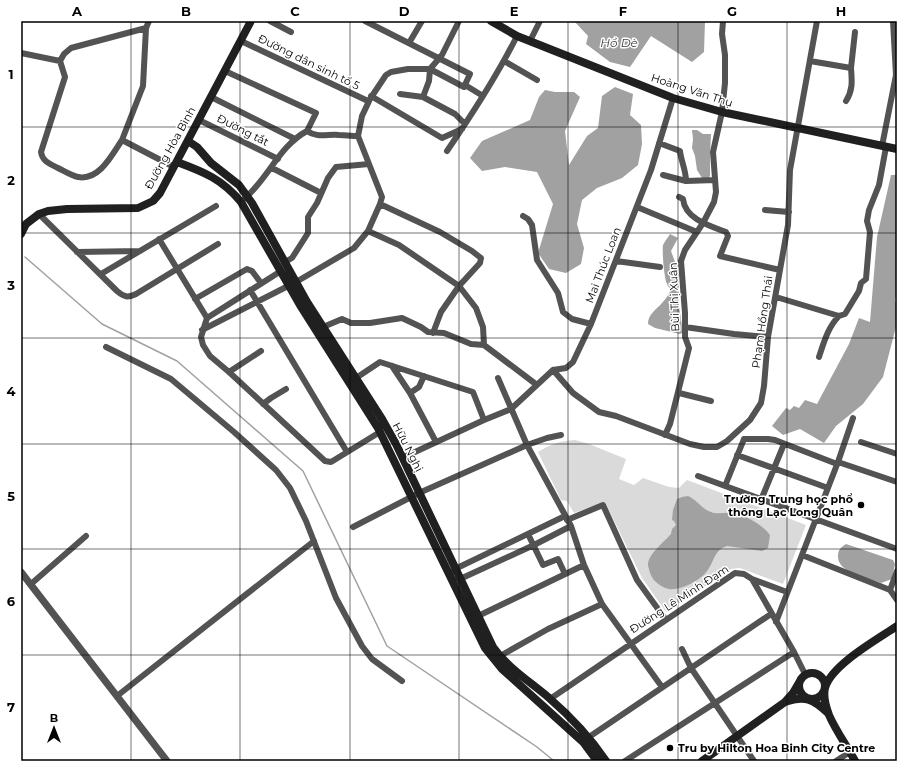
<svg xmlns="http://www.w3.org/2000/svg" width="918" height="782" viewBox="0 0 918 782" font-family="Montserrat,sans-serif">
<rect width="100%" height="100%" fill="#fff"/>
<path fill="#dadada" d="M575,440L589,444L626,459L619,479L634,485L643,478L669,487L679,488L687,480L806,525L783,584L740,568L731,569L666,612L642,578L605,502L574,513L567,501L561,500L538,452C551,444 559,441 575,440Z"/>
<path fill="#a1a1a1" d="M574,21H705L704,52L692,62L651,36L630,67L610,62L586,44L588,36Z
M615,87L633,94L630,115L641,125L642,144L638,165L622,178L597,188L582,200L577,224L584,248L581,264L566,273L549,269L538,253L553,204L537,172L505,167L482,171L470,158L482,141L530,120L539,97L545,90L555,92H574L580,97L565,131L569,165L587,136L598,128L602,96Z
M692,130H697L703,134H711L710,155V176L708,179L702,178L697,170L695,156L692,148L693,139Z
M891,175H897V289L895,301L897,303V323L883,377L863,404L836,426L824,443L800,429L783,435L772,426L786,408L790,410L794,406L799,408L805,400L817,404L849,344L859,318L870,322L877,237Z
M670,234L678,238L671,251C673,257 676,263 677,269C678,280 676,291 678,302C680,312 682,322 682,333L680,334L655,328L648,324C648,314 656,310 662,303C666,299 669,294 671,289C669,287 667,286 667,284C664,278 662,251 663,245C665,241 668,237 670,234Z
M688,496C697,500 703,510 711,512C718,515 725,512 733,513C744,514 764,526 770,535L768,548L762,551L727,546C713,551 715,561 707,571C701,580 680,591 669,589C664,588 659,585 656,582C652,579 649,571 648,565C648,554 664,542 671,534L672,529L676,525L674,521L672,520L673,510L677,499L682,497Z
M846,544L893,560L895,564L892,579L881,583C868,578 837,573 838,556C838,550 841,547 846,544Z"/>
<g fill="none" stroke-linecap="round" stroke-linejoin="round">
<path stroke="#a1a1a1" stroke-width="1.5" d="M25,257L102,324L177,361L303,471L387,646L537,747L554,761"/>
<path stroke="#535353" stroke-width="6" d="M149,21L146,28L143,86L122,140L174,167
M270,21L291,32
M365,21L470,74L464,87L430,69L429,81L423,97L400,94
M241,41L368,101
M530,41L540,21
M409,43L422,21
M21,53L60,61
M504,61L537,80
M810,61L851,68C852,81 853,90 846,101
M851,68L855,32
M225,71L316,113L307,131
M465,85L483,96
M371,96L442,138L462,129
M211,97L295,139
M423,97L455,114L465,124
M199,120L278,159
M122,140C112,155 99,181 78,177C72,176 64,171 58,168C50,164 42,161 41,152L65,77L60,61L64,54L71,48L146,28
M659,143L680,151C681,161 686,170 686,181L715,180
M882,146L896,75L893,21
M447,151C473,113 497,76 517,36
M272,168L321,193
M663,175L686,181
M679,197L683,199C685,219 710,226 726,232L728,236L720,256L780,270
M244,199C268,179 279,146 307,131C317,138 327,134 339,135C345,135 351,136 358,136
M380,204L440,232L472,251L481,258L480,263L459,286L441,312L433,333
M637,207L697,232
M765,210L789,212
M39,214L117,291C124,297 128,298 136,294L218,244
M523,216L528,219L532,225L537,260L558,293L563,312L572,319L591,324
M368,231L399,245L459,286L476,308L483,327L484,345L537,385
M159,239L207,318L201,337L203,345L210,356L229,372L325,461L331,462L380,432
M77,252L140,251
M616,261L660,267
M285,262L292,258L308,233V217L317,203L328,178L336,167L369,164
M101,274L216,206
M250,290L347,452
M776,297L839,316L845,314L859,291L861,283L866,279L870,232L867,221L869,210L879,185L886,147
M195,299L247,269L252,271L261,283
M207,318L281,271
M323,327L342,319L351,323H370L402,318L421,327L428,332L444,333L471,344L484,345
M685,327L734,334L768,337
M202,330L296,282L354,248L368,231L380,204L382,197L358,136L362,116L370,99L386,75L391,72L408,69H430L442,55L459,21
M106,347L171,379L234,432L276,470L290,488L306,521L336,598L362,646L372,659L402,681
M819,357C824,342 828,327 839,316
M392,366L410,393L436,442
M553,370L573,393L599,412L616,416L690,444L704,447H717L727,441L750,420L761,403L764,386L768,337L788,225L790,170L817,21
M229,372L261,351
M356,378L380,362L473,392L484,420L402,458
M498,378L527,445L571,526L584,565L602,604L662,687
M410,393L419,387L424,376
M679,393L711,401
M263,404L271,398L286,389
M484,420L511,409L553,370L566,368L573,362L591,324L651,170L673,98
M665,435L670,424L689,348L685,337V313L681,261L685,250L703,223L714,202L716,192L713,152L722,112L725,83V55L722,34L723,21
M744,439H768L775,440L837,464
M861,442L897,454
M737,455L828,488
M838,462L897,482
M698,476L897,549
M725,486L744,439
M761,500L784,444
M567,520L603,505L637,580L666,620
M353,527L419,493L527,445L547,438L561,435
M528,534L543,565L558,559L565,574
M802,555L890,590L897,600
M453,572L455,569L565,516
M457,578L460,579L534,545L571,526
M752,579L787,592
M31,584L86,536
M890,590L897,571
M478,616L584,565
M776,622L838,462L853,418
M682,649L691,668L754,761
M500,656L548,629L602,604
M117,696L314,541
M550,699L735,573L744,574L752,579L794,652L805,674
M589,737L771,614
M625,761L794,652
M836,761L850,752"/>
<path stroke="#535353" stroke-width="7" d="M21,572L167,761"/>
<path stroke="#202020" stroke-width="8" d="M491,21L517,36L673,98L722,112L897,149
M188,141L197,147L211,163L239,185L252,203L307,302L382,419L396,444L493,647C507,667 529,681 548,697C570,716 590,737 606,761
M177,162C204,172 222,179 241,202L300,305L378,428L485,648L502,669L583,742L597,761
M21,234L26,224L39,214L48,211L67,209L138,208L153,201L160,193L251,21
M799 686a13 13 0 1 1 26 0a13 13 0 1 1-26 0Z
M785,702C805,695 813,699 828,713
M702,761L785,702L793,693L800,681
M855,761C847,746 836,731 829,715C826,707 823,696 825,688C831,665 878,639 897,626"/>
</g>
<path fill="none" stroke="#000" stroke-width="1" stroke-opacity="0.55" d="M131,21V761M240,21V761M350,21V761M459,21V761M568,21V761M678,21V761M787,21V761M21,127H897M21,233H897M21,338H897M21,444H897M21,549H897M21,655H897"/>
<g fill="#000" stroke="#fff" stroke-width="1.5">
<circle cx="861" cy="505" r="4"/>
<circle cx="670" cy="748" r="4"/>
</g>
<g text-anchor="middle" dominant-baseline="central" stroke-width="3" stroke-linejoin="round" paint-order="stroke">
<g font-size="11" fill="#000" stroke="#fff">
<text transform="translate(309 62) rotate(26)">Đường dân sinh tổ 5</text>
<text transform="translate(692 90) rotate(18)">Hoàng Văn Thụ</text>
<text transform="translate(243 130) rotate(27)">Đường tắt</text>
<text transform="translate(170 148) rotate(-61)">Đường Hòa Bình</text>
<text transform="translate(603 265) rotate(-69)">Mai Thúc Loan</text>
<text transform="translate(674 297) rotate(-92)">Bùi Thị Xuân</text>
<text transform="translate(762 322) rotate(-82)">Phạm Hồng Thái</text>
<text transform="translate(408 447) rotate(63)">Hữu Nghị</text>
<text transform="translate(679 599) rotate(-33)">Đường Lê Minh Đạm</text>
</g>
<g font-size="11" font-weight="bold" fill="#000" stroke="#fff" text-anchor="end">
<text x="853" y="499">Trường Trung học phổ<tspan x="853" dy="13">thông Lạc Long Quân</tspan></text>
<text x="678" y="748" text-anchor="start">Tru by Hilton Hoa Binh City Centre</text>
</g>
<g font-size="12" font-style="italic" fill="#424242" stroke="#fff">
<text x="619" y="42">Hồ Dè</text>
</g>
</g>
<rect width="918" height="782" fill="none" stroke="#ffffff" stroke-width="44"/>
<g transform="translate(54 728)" stroke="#ffffff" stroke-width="3" paint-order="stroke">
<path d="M0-3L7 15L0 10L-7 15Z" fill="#000000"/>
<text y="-6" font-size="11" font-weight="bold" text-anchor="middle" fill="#000000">B</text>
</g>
<rect x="22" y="22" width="874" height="738" fill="none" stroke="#000" stroke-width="1.5"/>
<g font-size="13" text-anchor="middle" font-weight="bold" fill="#000">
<text x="77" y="16">A</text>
<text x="186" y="16">B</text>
<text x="295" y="16">C</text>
<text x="404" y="16">D</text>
<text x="514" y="16">E</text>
<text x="623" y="16">F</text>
<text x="732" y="16">G</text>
<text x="841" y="16">H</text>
<text x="11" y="79">1</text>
<text x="11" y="185">2</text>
<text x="11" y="290">3</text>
<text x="11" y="396">4</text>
<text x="11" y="501">5</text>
<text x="11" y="606">6</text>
<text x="11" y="712">7</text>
</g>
</svg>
